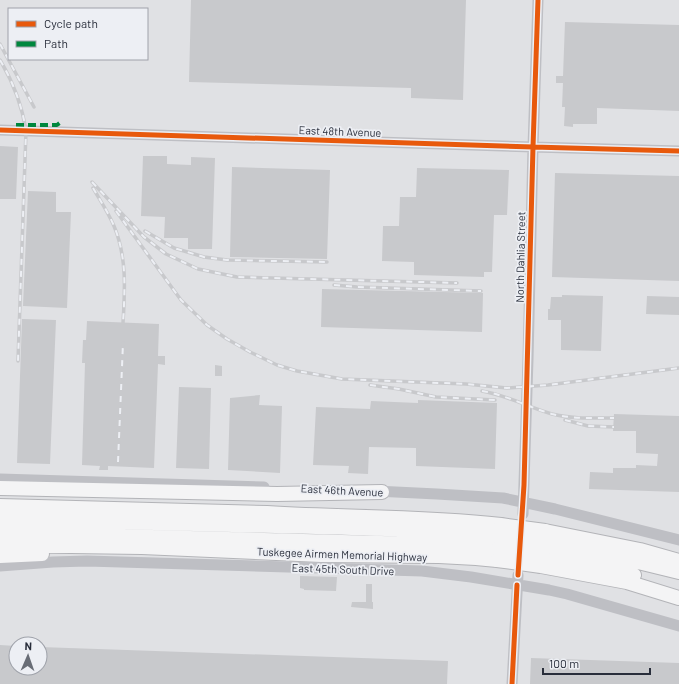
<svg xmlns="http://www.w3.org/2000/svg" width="679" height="684" viewBox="0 0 679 684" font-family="Barlow,sans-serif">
<rect width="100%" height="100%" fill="#e0e1e4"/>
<path fill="#c8c9cc" d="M191,0H466L463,100L411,98V88L189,82Z
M565,22L679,25V111L597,108V124H573V127L564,126L565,107H562L563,83H556V76H563Z
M0,146L18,147L16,199H0Z
M143,156H167V164L191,165V157L215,158L212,249H188V238H164L165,217L141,216Z
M232,167L330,170L327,259L230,257Z
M417,168L509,170L507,215H494L492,272H484V277L414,275V262L382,261L383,226H399L400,197H416Z
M555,173L679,176V281L552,277Z
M28,191L56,192V212H71L67,308L23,306Z
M322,289L483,293L482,332L321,327Z
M562,295L603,296L601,351L561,350V320H548V309H550L551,297H562Z
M647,296L679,297V315L646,314Z
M22,319L56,320L50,464L17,463Z
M87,321L159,324L158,356H165V365L158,364L154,468L108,466V470H99L100,466L82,465L85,363H82L83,340H86Z
M215,365L222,366V376H215Z
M179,387L211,388L209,469L176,468Z
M260,395L259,405L282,406L280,473L228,470L230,398Z
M418,400L497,403L495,469L416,466V448L369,447L368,474L348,473L349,466L313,465L316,407L370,409L371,401L418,403Z
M614,414L679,416V492L589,489L590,472L613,473V468H636V465L657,466L658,454L636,453V431H613Z
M300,576L337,577L336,591L304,590V589L300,588Z
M366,584H372V602H373V609L351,607L352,602H366Z
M0,645L16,646V668H40V647L448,661L447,684H0Z
M531,658L679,663V684H530Z"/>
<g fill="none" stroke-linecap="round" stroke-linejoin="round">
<defs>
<path id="highway" d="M0,488L277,494L382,492
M0,506L267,513C345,518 423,516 501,525
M0,520C92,521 184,524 276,526C350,528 425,529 500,536
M545,531L640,550L679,561
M0,533L459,545L498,548
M544,542L585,549L679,572
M0,545L142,547L321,555L439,556L476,558L497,560
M543,554L580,561L634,575
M0,556L42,554
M541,566L627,582L679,598"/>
</defs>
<use href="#highway" stroke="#b3b4b8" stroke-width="16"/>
<path stroke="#bebfc4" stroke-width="11" d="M0,130L533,147L679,151
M0,479L264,487
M375,491L437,494L503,498L555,509L679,540
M523,514L528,359L533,147L538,0
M0,566L53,562L87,561L422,571L471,577L549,590L567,594L679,626
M512,684L518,575"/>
<use href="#highway" stroke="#f4f4f5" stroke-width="14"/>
<defs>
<path id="rail" d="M0,44L34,107
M0,60C13,82 22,105 26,131L18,361
M92,182L144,237L166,254L198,269L237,277L457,283
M93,188C100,200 108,212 114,226C127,257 125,290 123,323
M116,211L181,300L207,325L227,339L250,352L277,365L297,371L342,379L466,384L507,388L548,385L679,368
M145,231L174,248L204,257L227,260L327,262
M334,285L357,287L481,291
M370,385L399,389L436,397L495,400
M482,391C506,395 528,407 552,414C572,419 593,418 614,418
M565,420L588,426L614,427
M118,462L123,343"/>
</defs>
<use href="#rail" stroke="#c8c9cc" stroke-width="3.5"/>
<use href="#rail" stroke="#edeff4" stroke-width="2" stroke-dasharray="6" stroke-linecap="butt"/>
<defs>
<path id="highway-bridge" d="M501,525L545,531
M500,536L544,542
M498,548L543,554
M497,560L541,566"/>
</defs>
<use href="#highway-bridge" stroke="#b3b4b8" stroke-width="16" stroke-linecap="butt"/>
<use href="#highway-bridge" stroke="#f4f4f5" stroke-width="14"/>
<path stroke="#00873e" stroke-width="4" stroke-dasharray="8 4" stroke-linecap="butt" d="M16,125H57L61,122"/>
<defs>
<path id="cycleway" d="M0,130L533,147L679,151
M518,575L524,485L533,147L538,0
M512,684L517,585"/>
</defs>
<use href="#cycleway" stroke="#edeff4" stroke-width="8"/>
<use href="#cycleway" stroke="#e8590c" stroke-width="5"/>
</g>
<g text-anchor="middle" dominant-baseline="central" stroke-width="3.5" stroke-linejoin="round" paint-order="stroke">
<g font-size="11" fill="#292e3b" stroke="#edeff4">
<text transform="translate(340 131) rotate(2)">East 48th Avenue</text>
<text transform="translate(520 257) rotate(-89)">North Dahlia Street</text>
<text transform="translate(342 490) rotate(3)">East 46th Avenue</text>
<text transform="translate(342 554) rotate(2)">Tuskegee Airmen Memorial Highway</text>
<text transform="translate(343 569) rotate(2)">East 45th South Drive</text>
</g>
</g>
<rect x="8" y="8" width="140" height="52" fill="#edeff4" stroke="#9fa2aa"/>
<rect x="16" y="21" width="20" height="6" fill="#e8590c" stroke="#9fa2aa"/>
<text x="44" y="28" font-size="12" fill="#292e3b">Cycle path</text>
<rect x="16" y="41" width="20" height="6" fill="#00873e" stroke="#9fa2aa"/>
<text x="44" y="48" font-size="12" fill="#292e3b">Path</text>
<g transform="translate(28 656) rotate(2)"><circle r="19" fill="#edeff4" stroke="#9fa2aa"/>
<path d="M0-3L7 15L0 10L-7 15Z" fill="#696d76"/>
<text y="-6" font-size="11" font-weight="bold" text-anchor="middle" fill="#292e3b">N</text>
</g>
<path d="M543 668v6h107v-6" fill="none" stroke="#292e3b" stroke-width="2"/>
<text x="549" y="668" font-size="12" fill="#292e3b" stroke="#edeff4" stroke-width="3" paint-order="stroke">100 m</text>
</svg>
